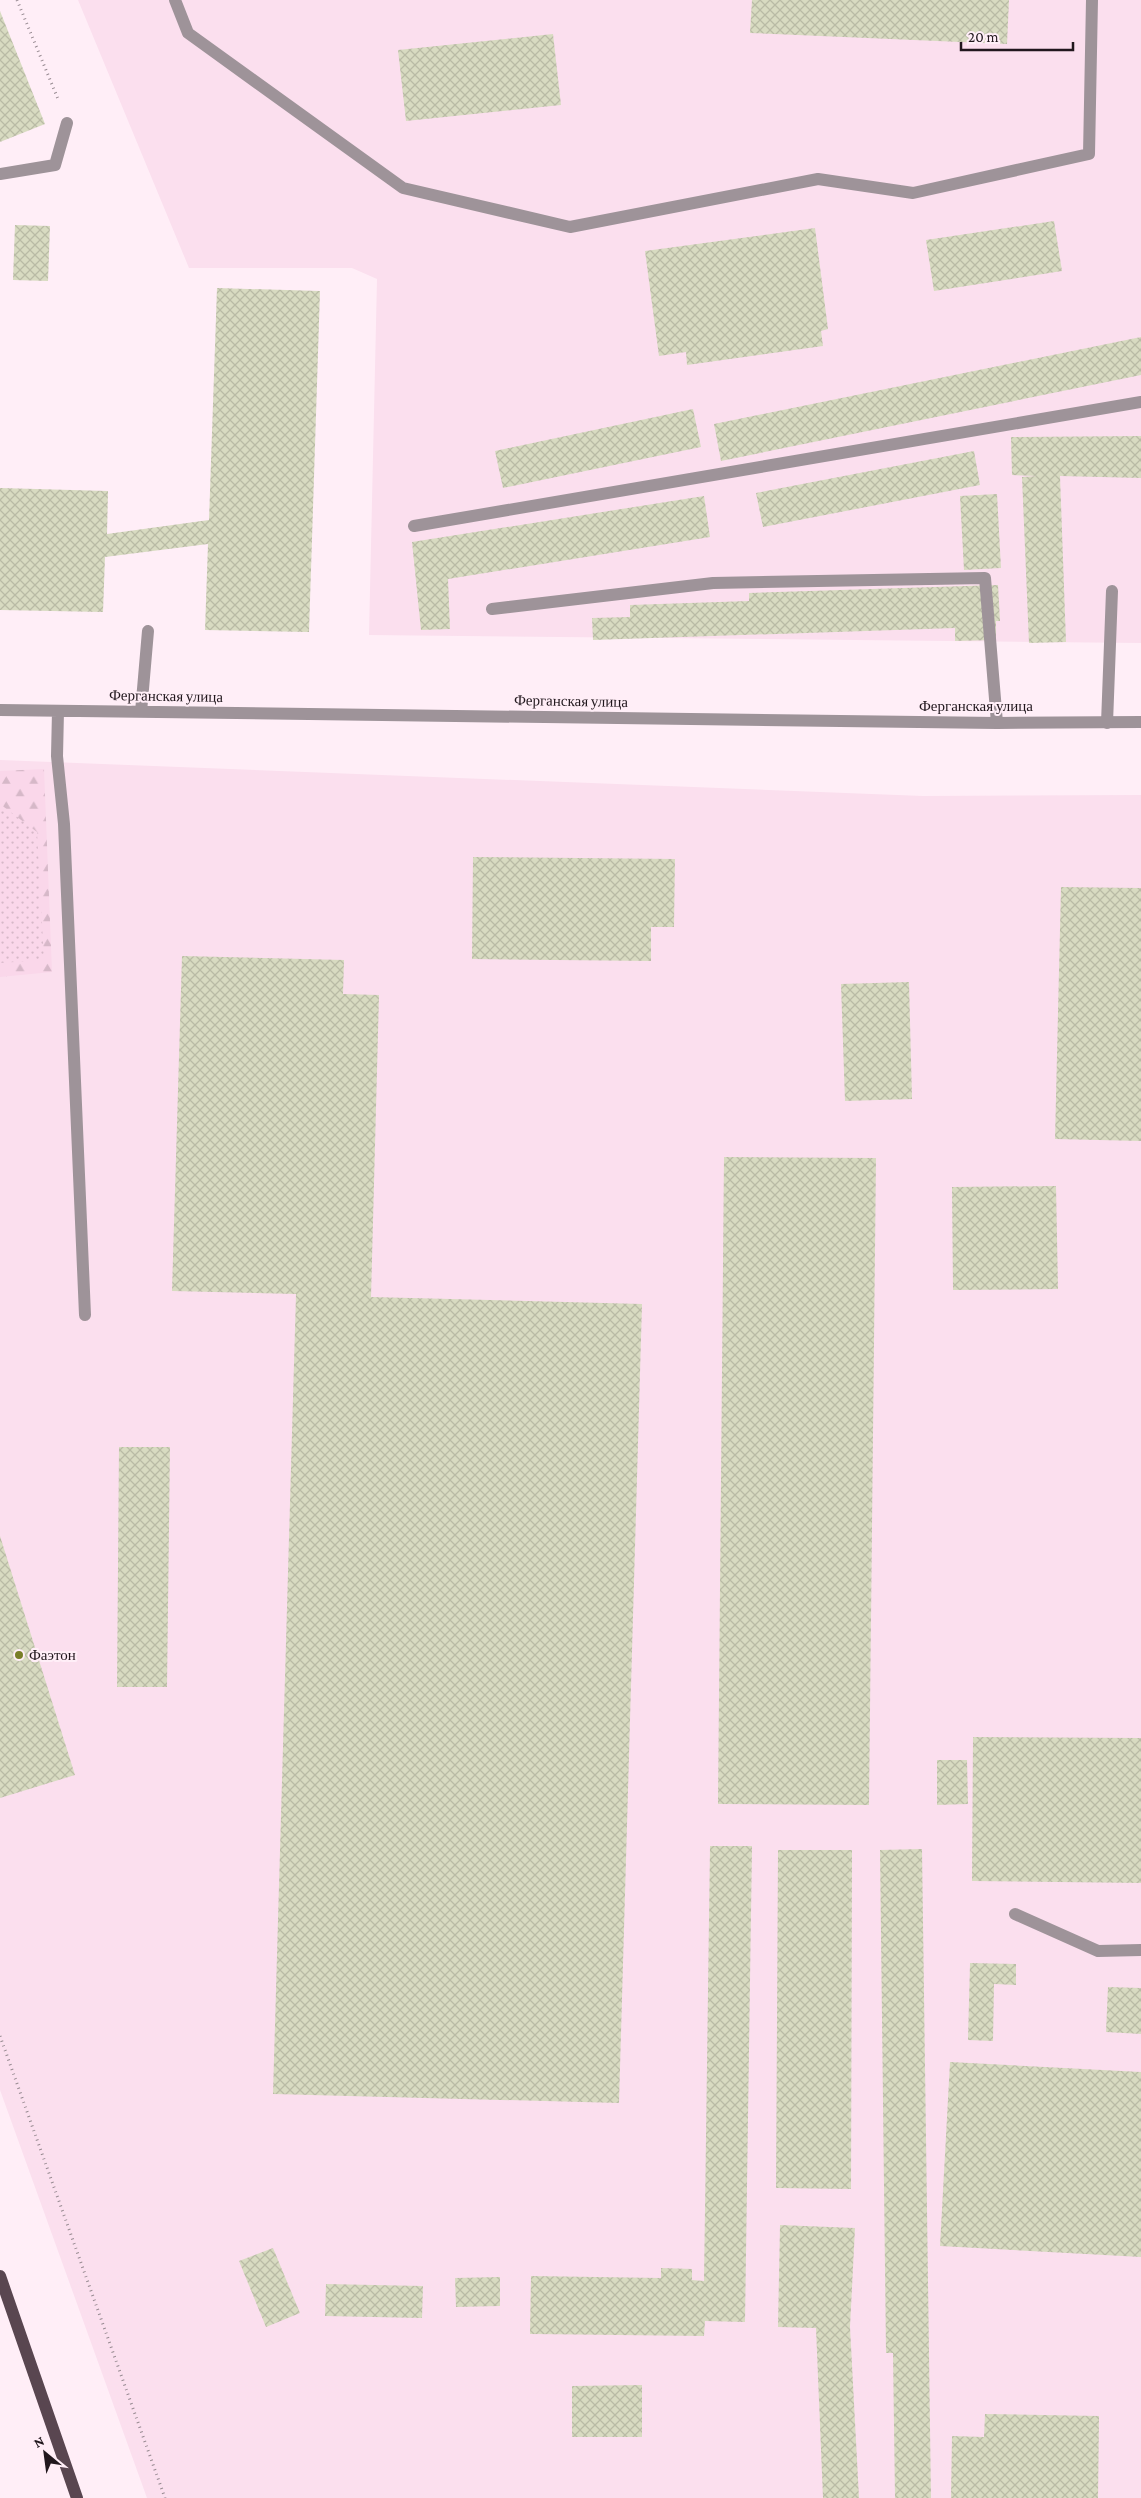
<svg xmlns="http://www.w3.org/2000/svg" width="1141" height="2498" viewBox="0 0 1141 2498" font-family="'Crimson Pro',serif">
<defs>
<pattern id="forest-firs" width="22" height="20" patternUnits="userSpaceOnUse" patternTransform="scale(1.25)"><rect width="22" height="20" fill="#fad7ea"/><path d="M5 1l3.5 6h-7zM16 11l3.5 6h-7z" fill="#d6b8c8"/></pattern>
<pattern id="park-dots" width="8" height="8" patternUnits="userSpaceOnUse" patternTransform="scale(1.25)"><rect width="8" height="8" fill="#fad7ea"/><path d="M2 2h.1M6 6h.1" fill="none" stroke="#d6b8c8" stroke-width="1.8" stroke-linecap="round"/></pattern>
<pattern id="building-cross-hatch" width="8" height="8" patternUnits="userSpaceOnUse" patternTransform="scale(1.25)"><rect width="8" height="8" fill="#d8dbc1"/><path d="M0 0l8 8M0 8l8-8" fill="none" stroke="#b9bba5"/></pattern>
</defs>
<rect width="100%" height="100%" fill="#ffeef7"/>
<path fill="#fbdfee" d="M78,0H1141V643L369,635L377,279L352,268H189Z
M0,760L923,796L1141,795V2498H147L0,2090Z"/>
<path fill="url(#forest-firs)" d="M44,769L52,972L0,977V771Z"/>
<path fill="url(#park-dots)" d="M0,804L37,832L44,960L0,963Z"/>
<path fill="url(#building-cross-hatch)" d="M752,0H1009L1007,44L750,33Z
M0,11L45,124L0,142Z
M553,34L561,105L406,121L398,50Z
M1054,221L1062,271L934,291L926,240Z
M15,225L50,226L48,281L13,280Z
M815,228L828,329L821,331L823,346L687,365L686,352L659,356L645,251Z
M217,288L320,291L309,632L205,630L208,544L105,557L103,612L0,610V488L108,491L107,534L209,520Z
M1141,337V375L721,461L714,424Z
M693,409L701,447L503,488L495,451Z
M1141,436V478L1060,476L1066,642L1029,643L1022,477L1037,476L1012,475L1011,437Z
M974,451L980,485L763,527L756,493Z
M997,494L1001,568L964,570L960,496Z
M704,496L710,537L448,579L450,629L421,630L412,542Z
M998,585L1000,621H996V640L955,641V628L593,640L592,618L630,617V605L749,601V593Z
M473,857L675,859L674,927H651V961L472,959Z
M1061,887L1141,888V1141L1055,1139Z
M182,956L344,960L343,994L379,995L371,1297L642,1304L619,2103L273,2094L296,1294L172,1291Z
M909,982L912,1099L845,1101L841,984Z
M724,1157L876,1158L869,1805L718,1804Z
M1056,1186L1058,1289L953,1290L952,1187Z
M119,1447H170L167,1687H117Z
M0,1536L75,1775L0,1798Z
M973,1737L1141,1738V1883L972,1881Z
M937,1760H967L968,1804L937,1805Z
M710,1846H752L745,2322L705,2321L704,2336L530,2334L531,2276L661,2278V2268L692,2269V2280L704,2281Z
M922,1849L931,2498H895L893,2353H886L880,1850Z
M778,1850H852L851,2189L776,2188Z
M970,1963L1016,1964V1985L994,1984L993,2041L968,2040Z
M1108,1987L1141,1988V2034L1106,2032Z
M950,2062L1141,2072V2257L940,2246Z
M780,2225L855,2228L850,2327L859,2498H823L816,2328L778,2327Z
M273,2248L300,2313L266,2327L239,2261Z
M500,2277V2306L456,2307L455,2278Z
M326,2284L423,2286L422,2318L325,2316Z
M642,2385V2437H572V2386Z
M985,2414L1099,2416L1098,2498H951L952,2436L984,2437Z"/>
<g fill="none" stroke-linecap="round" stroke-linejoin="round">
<path stroke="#988b92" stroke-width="3" stroke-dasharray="1 4" stroke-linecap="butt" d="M17,0L58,99
M0,2036L165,2498"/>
<path stroke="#9e9399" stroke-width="12" d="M175,0L188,33L403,188L570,227L818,179L913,193L1089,154L1092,0
M0,174L55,165L67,123
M414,526L1141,402
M492,609L713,583L985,578L997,723
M0,710L997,723L1141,722
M58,711L57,756L64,824L85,1315
M141,712L148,631
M1107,723L1112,591
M1015,1914L1098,1951L1141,1950"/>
<path stroke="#594650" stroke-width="12" d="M0,2276L77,2498"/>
</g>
<circle fill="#787e28" stroke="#ffeef7" stroke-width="2" cx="19" cy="1655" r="5"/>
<g text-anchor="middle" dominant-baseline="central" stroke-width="4" stroke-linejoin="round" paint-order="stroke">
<g font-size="15" fill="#21171d" stroke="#ffeef7">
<text transform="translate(166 696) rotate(1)">Ферганская улица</text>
<text transform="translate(571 701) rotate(1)">Ферганская улица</text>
<text x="976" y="706">Ферганская улица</text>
</g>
<g font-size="15" fill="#21171d" stroke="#ffeef7" text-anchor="start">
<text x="29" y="1655">Фаэтон</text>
</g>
</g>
<g transform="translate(45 2453) rotate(331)" stroke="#ffeef7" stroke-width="4" paint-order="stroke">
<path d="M0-4L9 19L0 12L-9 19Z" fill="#21171d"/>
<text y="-8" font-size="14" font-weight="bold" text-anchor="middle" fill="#21171d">N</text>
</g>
<path d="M961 42v8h112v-8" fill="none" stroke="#21171d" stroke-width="2.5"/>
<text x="968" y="42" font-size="15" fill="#21171d" stroke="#ffeef7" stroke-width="4" paint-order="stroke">20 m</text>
</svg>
